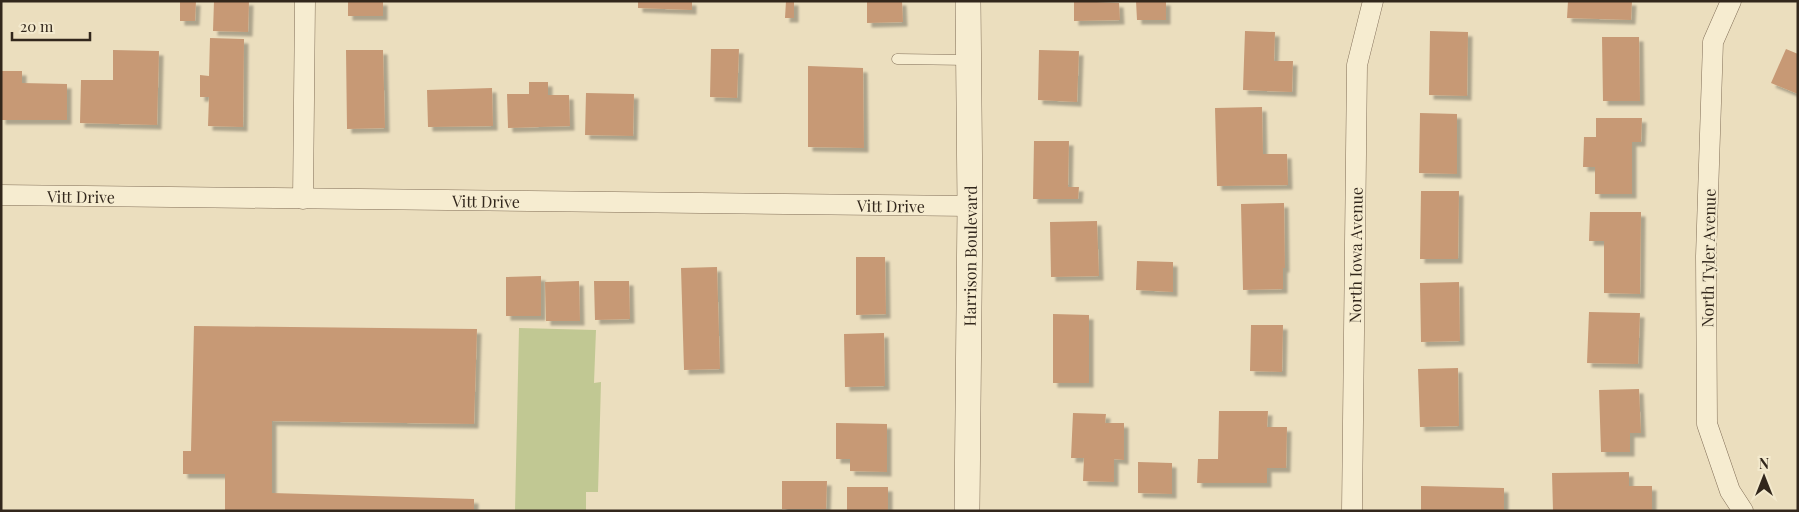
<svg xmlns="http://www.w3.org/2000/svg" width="1799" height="512" viewBox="0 0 1799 512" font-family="'Playfair Display',serif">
<defs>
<filter id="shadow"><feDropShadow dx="4.5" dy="4.5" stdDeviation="1" flood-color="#0004"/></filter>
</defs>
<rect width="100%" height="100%" fill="#ebdebe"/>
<path fill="#c1c893" d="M519,328L596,330L594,383L601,382L598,492H586V511H515Z"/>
<path fill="#c79975" filter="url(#shadow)" d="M180,1H196L195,21H180Z
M214,1H249L248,32L213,31Z
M348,1H383V16H348Z
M638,1H692V10L638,8Z
M786,1H794V18H785Z
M867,1H902L903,22L867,23Z
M1074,1L1119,3L1120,20L1074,21Z
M1136,1H1166V20H1137Z
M1568,1H1632L1631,20L1567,18Z
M1245,31L1275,32L1274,61H1293L1292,92L1243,90Z
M1430,31L1468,32L1467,96L1429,95Z
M1602,37H1639L1640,101H1603Z
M210,38L244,39L243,127L208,126L209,97H200V75L209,76Z
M711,49H739L737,98L710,97Z
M1786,49L1798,54V94L1771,83Z
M113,50L159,51L157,125L80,123L81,80H113Z
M346,50H383L385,128L347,129Z
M1039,50L1079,51L1077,102L1038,100Z
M808,66L863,68L864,148L808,147Z
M1,71H22V83L67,84V120H1Z
M529,82H548V95H569L570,126L508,128L507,94H529Z
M492,88L493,126L428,127L427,90Z
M586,93L634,94L633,136L585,135Z
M1262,107L1263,154H1287L1288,185L1217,186L1215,108Z
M1420,113L1457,114V174L1419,173Z
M1596,118H1642L1641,142H1632V194H1595V167H1583L1584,137H1596Z
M1034,141H1069L1068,187H1079L1078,199H1033Z
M1421,191H1459L1458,259H1420Z
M1284,203L1285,268H1283V289L1243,290L1241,204Z
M1590,212H1641L1640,294L1604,293V241H1589Z
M1097,221L1099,276L1051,277L1050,222Z
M856,257H885L886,314L856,315Z
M1137,261L1173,262V292L1136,290Z
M717,267L720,369L684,370L681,268Z
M541,276V316H506V277Z
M579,281L580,321H546L545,282Z
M594,281H629L630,319L595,320Z
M1459,282L1460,341L1421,342L1420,283Z
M1589,312L1640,313L1638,364L1587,363Z
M1053,314L1089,315V383H1053Z
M1251,325H1283L1282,372L1250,371Z
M194,326L477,329L474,424L272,421V493L474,499V511H225V474H183V451H191Z
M884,333L885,386L845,387L844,334Z
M1458,368L1459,426L1420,427L1418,369Z
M1639,389L1641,433H1630V452H1601L1599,390Z
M1219,411H1268L1267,427H1287L1286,468H1267V483H1197L1198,459H1218Z
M1073,413L1106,414L1105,423H1124V460L1114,459V482L1083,481L1084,458H1071Z
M836,423L887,424V472L850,471V459H836Z
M1138,462L1172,463V494L1138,493Z
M1629,472V486H1652V511H1553L1552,473Z
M782,481H827L826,509H782Z
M1421,486L1504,488V511H1421Z
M847,487H888V511H847Z"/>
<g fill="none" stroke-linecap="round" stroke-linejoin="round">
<defs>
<path id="service" d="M897,59L968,60"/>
<g id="minor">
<path d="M1731,1L1713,42L1706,256L1707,424L1730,491L1743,511"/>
<path id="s1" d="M1,195L970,206"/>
<path d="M303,199L305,1"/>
<path id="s2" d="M1352,511L1357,65L1373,1"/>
</g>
<g id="tertiary">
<path id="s3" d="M967,511L970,206L968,1"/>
</g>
</defs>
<use href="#service" stroke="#826f58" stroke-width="11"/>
<use href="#minor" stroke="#826f58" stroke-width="21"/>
<use href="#tertiary" stroke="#826f58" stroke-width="26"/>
<use href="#service" stroke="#f6ecd0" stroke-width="10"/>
<use href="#minor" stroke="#f6ecd0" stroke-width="20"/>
<use href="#tertiary" stroke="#f6ecd0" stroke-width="25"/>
</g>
<g text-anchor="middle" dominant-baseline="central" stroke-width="4" stroke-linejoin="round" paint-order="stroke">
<g font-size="16" fill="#32271c" stroke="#f3e9cd">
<text stroke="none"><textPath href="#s1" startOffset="80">Vitt Drive</textPath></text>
<text stroke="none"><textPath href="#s1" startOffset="485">Vitt Drive</textPath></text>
<text stroke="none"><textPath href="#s1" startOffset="890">Vitt Drive</textPath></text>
<text stroke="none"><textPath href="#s2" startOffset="256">North Iowa Avenue</textPath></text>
<text stroke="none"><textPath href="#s3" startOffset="255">Harrison Boulevard</textPath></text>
<text transform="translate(1708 258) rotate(-89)">North Tyler Avenue</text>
</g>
</g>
<rect width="1799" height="512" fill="none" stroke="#32271c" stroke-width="5"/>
<g transform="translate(1764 477)" stroke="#f3e9cd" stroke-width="4" paint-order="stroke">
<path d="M0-4L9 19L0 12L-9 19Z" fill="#32271c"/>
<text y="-8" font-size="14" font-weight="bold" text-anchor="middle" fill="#32271c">N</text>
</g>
<path d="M12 32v8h78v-8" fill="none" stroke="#32271c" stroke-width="2.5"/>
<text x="20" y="32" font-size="15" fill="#32271c" stroke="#f3e9cd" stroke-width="4" paint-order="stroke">20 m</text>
</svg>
